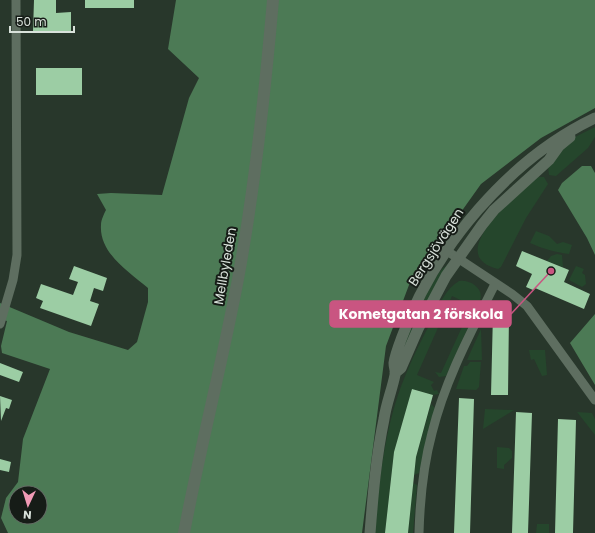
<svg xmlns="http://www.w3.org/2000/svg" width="595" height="533" viewBox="0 0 595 533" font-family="Poppins,sans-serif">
<rect width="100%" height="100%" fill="#28372b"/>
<path fill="#25462c" d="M595,127V137L588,148L556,176L549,175L548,167L569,140Z
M536,177H544L548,184L526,218L501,267L498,269C441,255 520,193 536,177Z
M536,231L549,236L557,244L563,242L572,245L569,254C555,252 543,249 530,243Z
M557,254L562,255L563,267L547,261L551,256Z
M449,264L400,356C407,336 430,272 449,264Z
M576,266L584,269L582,273L585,275L586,284L582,287L569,280Z
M459,281C473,279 489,293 476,306H473L452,296L417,375L434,382L431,385L434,391L437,390L439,394L433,395L412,389L394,452L385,533H374C379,487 383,440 398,395C407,369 419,344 432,320C439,306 445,289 459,281Z
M468,311L473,314V317L446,376L439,377L435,372L441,373L467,316L461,312Z
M481,329L482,360H467Z
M529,350H545L547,375L542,376L534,359L531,360Z
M470,362H481L479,387L476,390L456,389L464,366H467Z
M431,404L435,408L419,473L414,475L416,457Z
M485,409L513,410H514L483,429Z
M577,412L592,413L595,419V435Z
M497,447L509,448L512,451V458L504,465V469L497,468Z
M413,483L417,485L413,533H408Z
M537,524H549V533H536Z"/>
<path fill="#4c7a55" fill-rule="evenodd" d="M176,0H595V108L541,138L481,184L409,285L386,346L362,533H8L1,518L6,498L18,482L23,439L50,369L2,353L1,346L7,321L0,319V303L69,332L128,350L137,342L148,302V288C129,272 99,253 101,225C101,220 104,214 106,210L97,194L111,193L162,195L189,98L199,78L168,49ZM16,493H40V517H16Z
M582,166H591L595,173V255L587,238L558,190L562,183Z
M595,314V385L570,343Z"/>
<path fill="#9ccda4" d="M34,0H56V13L71,12V31H33Z
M85,0H134V8H85Z
M36,68H82V95H36Z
M522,251L569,270L564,282L590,294L584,309L535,288L533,290L526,287L532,274L516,266Z
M74,266L107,278L103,291L94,288L90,301L99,304L91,326L40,308L43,301L36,298L41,284L73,295L78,282L69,279Z
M493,313L509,314L508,395H491Z
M0,363L23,372L19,382L0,375Z
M412,389L433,395L416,457L408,533H385L394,452Z
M0,396L12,400L9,409L6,408L1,421Z
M459,398L474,399L470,533H454Z
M516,412L532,413L528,533H512Z
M558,419L576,420L573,533H555Z
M0,459L11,462L9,472L0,470Z"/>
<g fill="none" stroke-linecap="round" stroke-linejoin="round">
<path stroke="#5e6e60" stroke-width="9" d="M447,251L512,294L527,306L595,400
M0,324L13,280L17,255L16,0
M419,533C420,499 423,466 432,433C445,380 471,332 495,284"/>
<path stroke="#5e6e60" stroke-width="11" d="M395,373L401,368L418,329L446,276L482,225L494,210L549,160L559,146L570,137
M370,533C373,495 376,457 384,419C386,404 392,390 395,375C396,371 394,367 394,363C395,355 399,345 402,337C434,248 509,159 595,118"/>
<path stroke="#5e6e60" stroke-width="12" d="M184,533C200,448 222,364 238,279C255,187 265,93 273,0"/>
</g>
<g text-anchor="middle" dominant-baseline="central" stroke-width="4" stroke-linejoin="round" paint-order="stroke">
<g font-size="13" fill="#d9e2db" stroke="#161c17">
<text transform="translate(436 247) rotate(-57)">Bergsjövägen</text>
<text transform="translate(225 266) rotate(-80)">Mellbyleden</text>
</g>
</g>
<path fill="none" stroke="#c95581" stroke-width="1.5" d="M551 271L511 314"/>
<circle fill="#c95581" stroke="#161c17" stroke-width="1.5" cx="551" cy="271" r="4"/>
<rect fill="#c95581" stroke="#c95581" stroke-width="1.5" x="330" y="301" width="181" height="26" rx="4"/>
<g font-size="14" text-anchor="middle" font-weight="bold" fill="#fff">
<text x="421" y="319">Kometgatan 2 förskola</text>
</g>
<g transform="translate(28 505) rotate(184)"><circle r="19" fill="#161c17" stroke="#646b65"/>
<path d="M0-3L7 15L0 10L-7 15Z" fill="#f09ab5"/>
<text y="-6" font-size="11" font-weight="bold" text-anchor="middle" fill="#d9e2db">N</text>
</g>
<path d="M10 26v6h64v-6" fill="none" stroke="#d9e2db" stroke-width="2"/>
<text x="16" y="26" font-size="12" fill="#d9e2db" stroke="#161c17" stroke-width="3" paint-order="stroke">50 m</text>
</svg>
